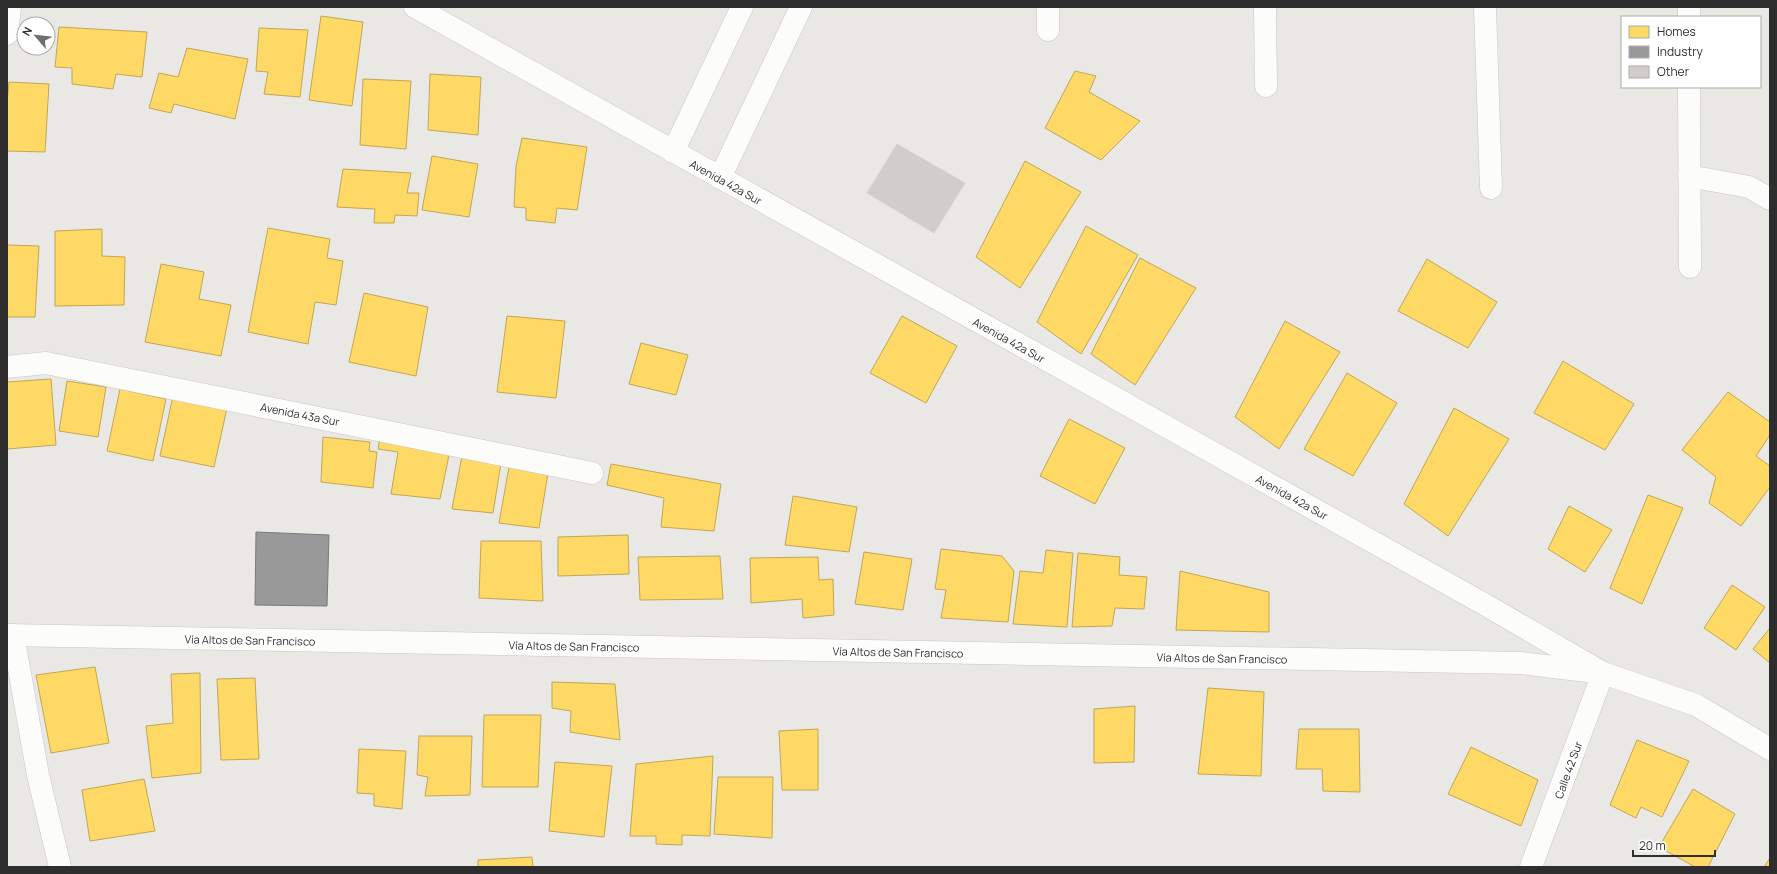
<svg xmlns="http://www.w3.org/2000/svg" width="1777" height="874" viewBox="0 0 1777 874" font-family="Manrope,sans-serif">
<rect width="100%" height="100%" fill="#eae8e5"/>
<path fill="#ffd966" stroke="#c0a655" d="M321,16L363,22L352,106L309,100Z
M59,27L147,32L142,77L116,74L113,89L72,84V68L55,67Z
M259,28L308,30L300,97L264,94L268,72L256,71Z
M187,48L248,59L235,119L174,104L171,113L149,108L159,73L178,77Z
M1075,71L1096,76L1089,92L1140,121L1101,160L1045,128Z
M430,74L481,77L478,135L428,130Z
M363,79L411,81L406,149L360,145Z
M9,82L49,84L45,152L7,151V102Z
M522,138L587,147L577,210L557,208L555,223L526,220V208L514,207L516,166Z
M432,156L478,164L469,217L422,210Z
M1025,161L1081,192L1020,288L976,257Z
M343,169L411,173L407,193H419L417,216L395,215L394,223H374L375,209L337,207Z
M1086,226L1138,255L1081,354L1037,322Z
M268,228L330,239L327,258L343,261L336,305L315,302L308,344L248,332Z
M102,229V256L125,257L124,305L55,306V231Z
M7,245L39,246L35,317H7Z
M1140,258L1196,288L1135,385L1091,354Z
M1427,259L1497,302L1468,348L1398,311Z
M161,264L204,272L199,299L231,305L221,356L145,342Z
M364,293L428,307L416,376L349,362Z
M507,316L565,321L556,398L497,392Z
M902,316L957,346L926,403L870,373Z
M1285,321L1340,352L1279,449L1235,417Z
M641,343L688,355L676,395L629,384Z
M1563,361L1634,404L1605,450L1534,413Z
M1347,373L1397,403L1353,476L1304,449Z
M51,379L56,445L7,449V382Z
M67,381L106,387L98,437L59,431Z
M120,389L166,399L153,461L107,451Z
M1728,392L1770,422V435L1756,456L1770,466V487L1741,526L1709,503L1716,477L1682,450Z
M173,396L227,408L214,467L160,456Z
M1454,408L1509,439L1448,536L1404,504Z
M1069,419L1125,448L1095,504L1040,476Z
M323,437L370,442L369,451L377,452L373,488L321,482Z
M380,438L450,450L440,499L391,494L398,452L378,449Z
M462,456L501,463L493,513L452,509Z
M611,464L721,484L714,531L661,527L664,498L607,485Z
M509,467L548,473L539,528L499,523Z
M1648,495L1683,508L1642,604L1610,588Z
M793,496L857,507L849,552L785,545Z
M1569,506L1612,530L1585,572L1548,549Z
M628,535L629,574L558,576V537Z
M481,541H541L543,601L479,598Z
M941,549L1002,556L1014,571L1008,622L941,618L946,590L935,589Z
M1046,550L1073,553L1067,627L1013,624L1020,571L1043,573Z
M864,552L912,559L903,610L855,604Z
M1078,553L1120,557L1119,575L1147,577L1144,609L1115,608L1112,626L1072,627Z
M720,556L723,599L640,600L638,557Z
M818,557L819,580L833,579L834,615L803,618L802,599L751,603L750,558Z
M1180,571L1269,592V632L1176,630Z
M1732,585L1765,607L1736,650L1704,628Z
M1770,628V663L1753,649Z
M95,667L109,743L51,753L36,675Z
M200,673L201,773L152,778L146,726L173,723L171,674Z
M255,678L259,759L221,760L217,679Z
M552,682L615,684L620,740L570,732L571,711L552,708Z
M1208,688L1264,692L1261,776L1198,774Z
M1135,706L1134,762L1094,763V709Z
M484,715H541L538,787H482Z
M818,729V790H782L779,731Z
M1299,729H1359L1360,792L1323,791L1322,769H1296Z
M419,736H472L470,795L425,796L428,777L417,775Z
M1637,740L1689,761L1662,817L1641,807L1636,818L1610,805Z
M1471,747L1538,780L1521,826L1448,794Z
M359,749L406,751L402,809L374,806V794L357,793Z
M713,756L710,836L682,835V845L656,844V836H630L636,764Z
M555,762L612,766L604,837L549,831Z
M718,777H773L772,838L714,834Z
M144,779L155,831L90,841L82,790Z
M1693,789L1735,814L1708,867H1695L1659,847Z
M532,857L533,867H478V860Z
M1770,858V867H1764Z"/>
<path fill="#999" stroke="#797979" d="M256,532L329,535L327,606L255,605Z"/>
<path fill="#d0cecb" stroke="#d6d4d1" d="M897,144L965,183L934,233L867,193Z"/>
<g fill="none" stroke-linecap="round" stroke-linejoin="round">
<defs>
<path id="street" d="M415,7L1484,604L1603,673L1531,867
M1048,7V30
M1265,7L1266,86
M1485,7L1491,188
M1689,7V17
M7,34L10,7
M1689,87L1690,267
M673,152L742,7
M1689,176L1749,187L1770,199
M720,178L801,7
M7,367L46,363L592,473
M13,635L38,775L60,867"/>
<path id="secondary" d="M7,635L1521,663L1603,673L1696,705L1770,749"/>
</defs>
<use href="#street" stroke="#c7c6c7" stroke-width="23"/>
<use href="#secondary" stroke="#c7c6c7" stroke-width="23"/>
<use href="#street" stroke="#fcfcfb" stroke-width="22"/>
<use href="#secondary" stroke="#fcfcfb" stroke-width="22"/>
</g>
<g text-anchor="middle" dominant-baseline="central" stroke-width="4" stroke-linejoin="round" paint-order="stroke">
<g font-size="11" fill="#2e2e2e" stroke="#fff">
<text transform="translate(726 182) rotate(29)">Avenida 42a Sur</text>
<text transform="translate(1009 340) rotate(29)">Avenida 42a Sur</text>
<text transform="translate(300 414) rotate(11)">Avenida 43a Sur</text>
<text transform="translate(1292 497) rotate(29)">Avenida 42a Sur</text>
<text transform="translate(250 640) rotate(1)">Vía Altos de San Francisco</text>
<text transform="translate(574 646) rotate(1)">Vía Altos de San Francisco</text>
<text transform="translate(898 652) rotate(1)">Vía Altos de San Francisco</text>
<text transform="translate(1222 658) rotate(1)">Vía Altos de San Francisco</text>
<text transform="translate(1568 770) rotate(-70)">Calle 42 Sur</text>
</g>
</g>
<rect width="1777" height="874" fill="none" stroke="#2e2e2e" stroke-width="16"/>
<rect x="1621" y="16" width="140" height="72" fill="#ffffff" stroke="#ababab"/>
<rect x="1629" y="26" width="20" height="12" fill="#ffd966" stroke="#ababab"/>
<text x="1657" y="36" font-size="12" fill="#2e2e2e">Homes</text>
<rect x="1629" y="46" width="20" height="12" fill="#999999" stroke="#ababab"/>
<text x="1657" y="56" font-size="12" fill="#2e2e2e">Industry</text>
<rect x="1629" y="66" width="20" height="12" fill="#d0cecb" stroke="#ababab"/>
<text x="1657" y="76" font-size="12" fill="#2e2e2e">Other</text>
<g transform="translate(36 36) rotate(298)"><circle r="19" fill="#ffffff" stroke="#ababab"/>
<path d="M0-3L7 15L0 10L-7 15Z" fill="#706f6e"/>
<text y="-6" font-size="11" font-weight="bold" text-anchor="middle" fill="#2e2e2e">N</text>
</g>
<path d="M1633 850v6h82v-6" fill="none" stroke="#2e2e2e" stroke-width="2"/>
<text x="1639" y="850" font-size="12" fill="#2e2e2e" stroke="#ffffff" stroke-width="3" paint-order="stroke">20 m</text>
</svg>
